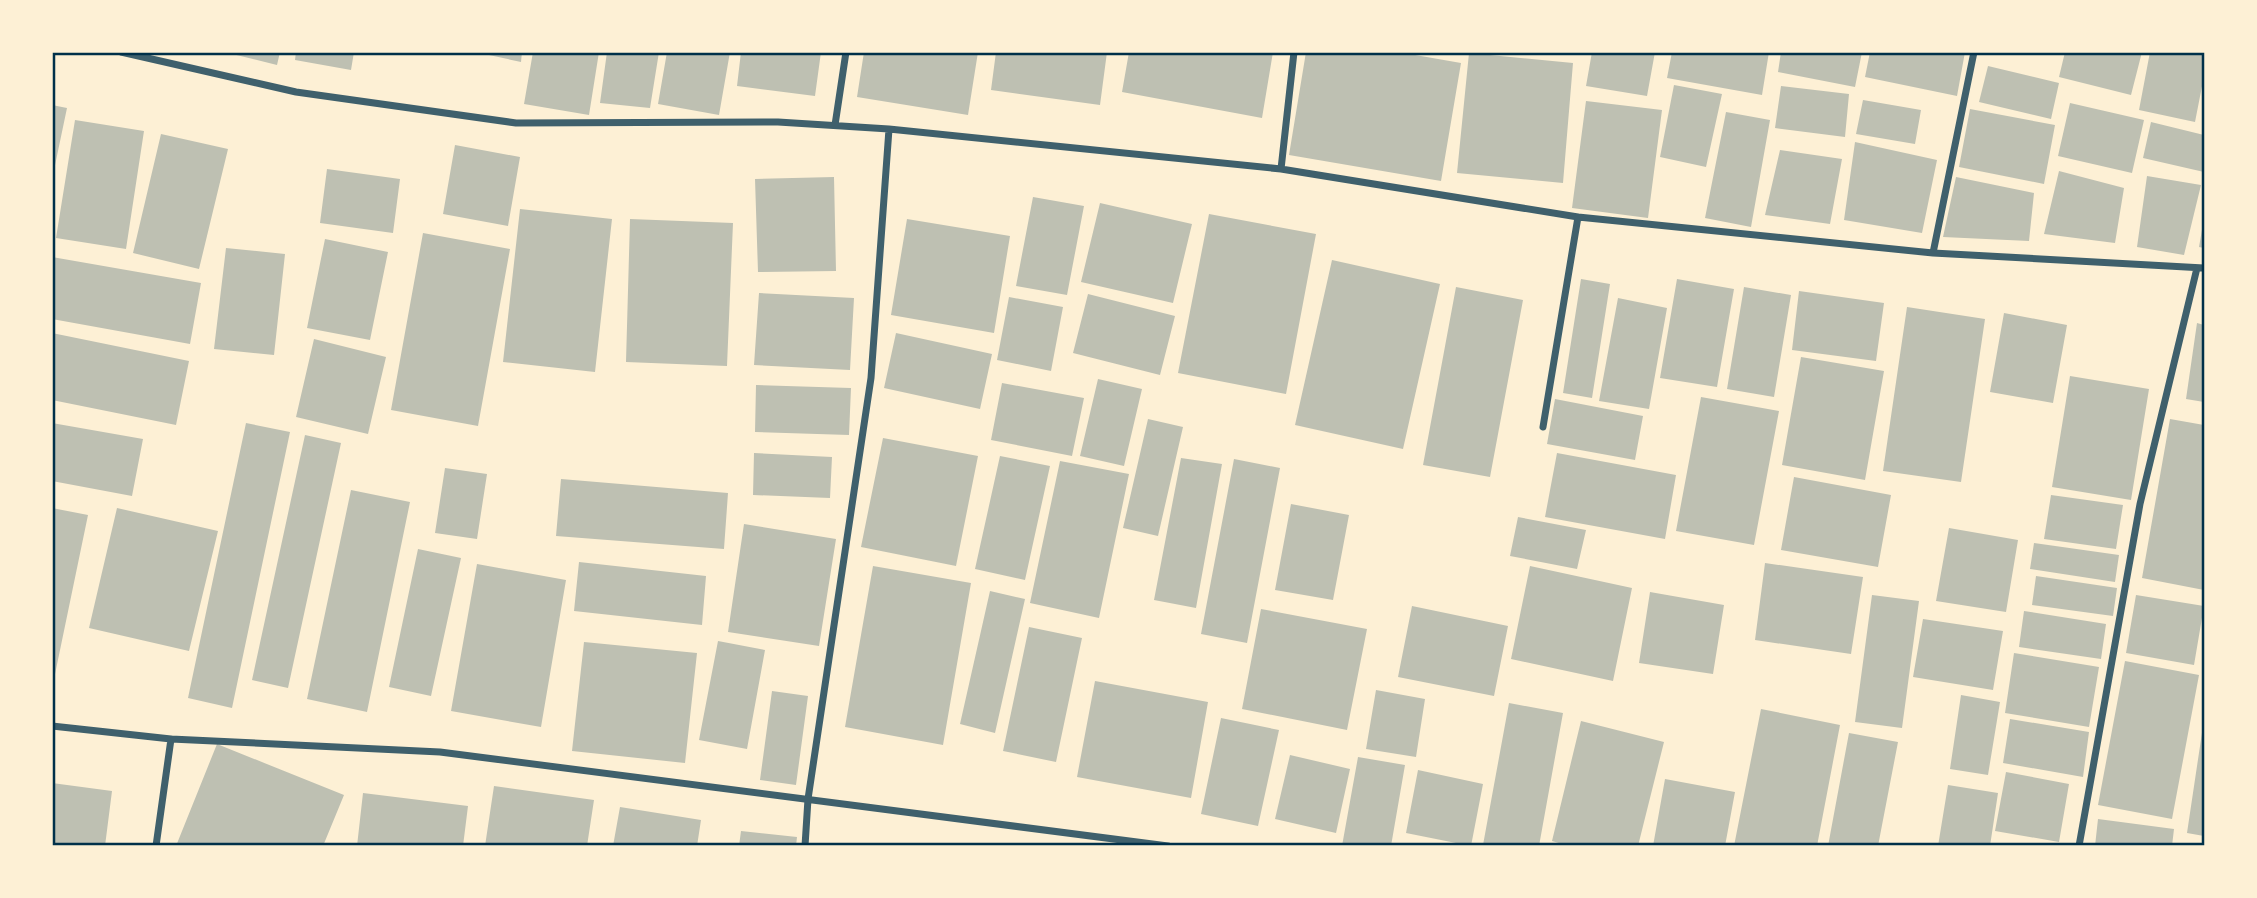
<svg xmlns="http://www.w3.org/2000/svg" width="2257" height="898" viewBox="0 0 2257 898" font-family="Arial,sans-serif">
<rect width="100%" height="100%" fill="#fdf0d5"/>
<path fill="#bec0b2" d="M224,52H280L277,65Z
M296,52H354L351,70L295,60Z
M475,52H522L521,62Z
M533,52H599L589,115L524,104Z
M607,52H659L650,108L600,103Z
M667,52H730L719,115L658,104Z
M741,52H821L815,96L737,86Z
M864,52H978L968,115L857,97Z
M996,52H1107L1100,105L991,90Z
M1129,52H1273L1262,118L1122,92Z
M1306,52H1398L1461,63L1441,181L1289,155Z
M1592,52H1655L1647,96L1586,86Z
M1672,52H1769L1762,95L1667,78Z
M1781,52H1862L1855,87L1778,72Z
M1870,52H1965L1957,96L1865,77Z
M2065,52H2142L2131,95L2059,77Z
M2150,52H2204V76L2195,122L2139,110Z
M1469,53L1573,63L1563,183L1457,173Z
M1988,66L2059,83L2051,119L1979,102Z
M1674,85L1722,94L1706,167L1660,157Z
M1781,86L1849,94L1845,137L1775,128Z
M1863,100L1921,110L1915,144L1856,134Z
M1586,101L1662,110L1648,218L1572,208Z
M2070,103L2144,120L2132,173L2058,156Z
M52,105L67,108L54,170H52Z
M1970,109L2055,125L2044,184L1959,167Z
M1726,112L1770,120L1751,227L1705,218Z
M75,120L144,131L126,249L56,238Z
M2151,122L2204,135V172L2143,158Z
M161,134L228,149L199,269L133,253Z
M1855,142L1937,160L1922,233L1844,220Z
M455,145L520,157L508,226L443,214Z
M1780,150L1842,159L1830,224L1765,215Z
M327,169L400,179L393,233L320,223Z
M2059,171L2124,188L2115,243L2044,234Z
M2147,176L2201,185L2184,255L2137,247Z
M834,177L836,271L758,272L755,179Z
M1956,177L2034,193L2029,241L1943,237Z
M1033,197L1084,206L1067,295L1016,286Z
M1100,203L1192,224L1173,303L1081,282Z
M520,209L612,219L595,372L503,362Z
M1209,214L1316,234L1286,394L1178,373Z
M630,219L733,223L727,366L626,362Z
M907,219L1010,236L994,333L891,315Z
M2203,224H2204V248L2199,247Z
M423,233L510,249L478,426L391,410Z
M325,239L388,252L370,340L307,328Z
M226,248L285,254L274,355L214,349Z
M52,257L201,283L190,344L52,319Z
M1332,260L1440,284L1403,449L1295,425Z
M1581,279L1610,284L1592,398L1563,393Z
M1677,279L1734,289L1717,387L1660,378Z
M1456,287L1523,300L1490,477L1423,465Z
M1744,287L1791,295L1774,397L1727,389Z
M1799,291L1884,303L1876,361L1792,350Z
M759,293L854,298L850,370L754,365Z
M1088,294L1175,316L1160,375L1073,353Z
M1009,297L1063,307L1051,371L997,360Z
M1618,298L1667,308L1649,409L1599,401Z
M1907,307L1985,319L1961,482L1883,471Z
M2004,313L2067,325L2053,403L1990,392Z
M2197,323L2204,325V402L2186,399Z
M52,333L189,361L176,425L52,400Z
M896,333L992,354L980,409L884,388Z
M314,339L386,357L368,434L296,417Z
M1801,357L1884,371L1865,480L1782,465Z
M2070,376L2149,389L2131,500L2052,487Z
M1098,379L1142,389L1124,466L1080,456Z
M1002,383L1084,398L1072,456L991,440Z
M756,385L851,388L849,435L755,432Z
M1701,397L1779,411L1754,545L1676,531Z
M1555,399L1643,416L1635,460L1547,444Z
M1148,419L1183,427L1158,536L1123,528Z
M2170,419L2204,425V590L2142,578Z
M52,423L143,439L132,496L52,481Z
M246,423L290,432L232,708L188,698Z
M305,435L341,443L288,688L252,680Z
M883,438L978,456L956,566L861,547Z
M754,453L832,457L830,498L753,495Z
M1557,453L1676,475L1665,539L1545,517Z
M1000,456L1050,466L1025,580L975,569Z
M1181,458L1222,464L1196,608L1154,600Z
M1234,459L1280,468L1247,643L1201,634Z
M1060,461L1129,474L1099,618L1030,603Z
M445,468L487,474L477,539L435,533Z
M1794,477L1891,495L1878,567L1781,550Z
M561,479L728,493L724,549L556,536Z
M351,490L410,502L367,712L307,699Z
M2051,495L2123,505L2116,549L2044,539Z
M1291,504L1349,515L1333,600L1275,590Z
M52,508L88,515L54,679H52Z
M117,508L218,531L189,651L89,628Z
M1518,517L1586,530L1577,569L1510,556Z
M744,524L836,539L819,646L728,632Z
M1949,528L2018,540L2006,612L1936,601Z
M2034,543L2119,555L2115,582L2030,569Z
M418,549L461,558L431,696L389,687Z
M579,562L706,576L702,625L574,611Z
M1765,563L1863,577L1851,654L1755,640Z
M477,564L566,580L541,727L451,711Z
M873,566L971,583L943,745L845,727Z
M1530,566L1632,588L1613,681L1511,659Z
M2036,576L2117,588L2113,616L2032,605Z
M990,591L1025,599L995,733L960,724Z
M1650,592L1724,605L1713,674L1639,663Z
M1872,595L1919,601L1902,728L1855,722Z
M2136,595L2204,606L2194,665L2126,653Z
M1412,606L1508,626L1494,696L1398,677Z
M1261,609L1367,629L1347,730L1242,709Z
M2024,611L2106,624L2101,659L2019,647Z
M1923,619L2003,631L1993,690L1913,677Z
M1029,627L1082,638L1056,762L1003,751Z
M718,641L765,650L747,749L699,740Z
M584,642L697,653L685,763L572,751Z
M2014,653L2099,667L2089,727L2005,713Z
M2125,661L2199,675L2172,819L2098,805Z
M1095,681L1208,702L1191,798L1077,777Z
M1376,690L1425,699L1416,757L1366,749Z
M772,691L808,696L796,785L760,780Z
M1961,695L2000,702L1988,775L1950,769Z
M1509,703L1563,713L1539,846L1483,845Z
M1761,709L1840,725L1817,846H1734Z
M1221,718L1279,730L1258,826L1201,814Z
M2010,719L2089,732L2083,777L2003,763Z
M1581,721L1664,742L1638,846H1569L1552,841Z
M2203,726H2204V836L2187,833Z
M1849,733L1898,742L1878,846H1828Z
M217,744L344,795L323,846H176Z
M1290,755L1350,769L1336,833L1275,819Z
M1358,757L1405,765L1391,846H1342Z
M1418,770L1483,784L1471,846L1406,833Z
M2006,772L2069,784L2059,842L1995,831Z
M1665,779L1735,792L1725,846H1653Z
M52,783L112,791L105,846H52Z
M1948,785L1998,793L1990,846H1938Z
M494,786L594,800L587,846H485Z
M363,793L468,806L463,846H357Z
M620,807L701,820L697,846H613Z
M2098,819L2174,829L2172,846H2095Z
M741,831L797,837L796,846H739Z"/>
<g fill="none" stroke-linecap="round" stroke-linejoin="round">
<path stroke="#3f606c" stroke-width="7" d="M121,52L296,92L516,123L778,122L889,129L1281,169L1578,217L1933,253L2204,268
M835,125L846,52
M1281,169L1294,52
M1933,253L1974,52
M1543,427L1578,217
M52,726L171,739L440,752L1168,846
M156,846L171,739
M805,846L808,799L871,378L889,129
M2079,846L2140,504L2197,268"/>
</g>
<rect width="2257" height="898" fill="none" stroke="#fdf0d5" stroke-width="108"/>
<rect x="54" y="54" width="2149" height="790" fill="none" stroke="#003049" stroke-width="2.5"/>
</svg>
